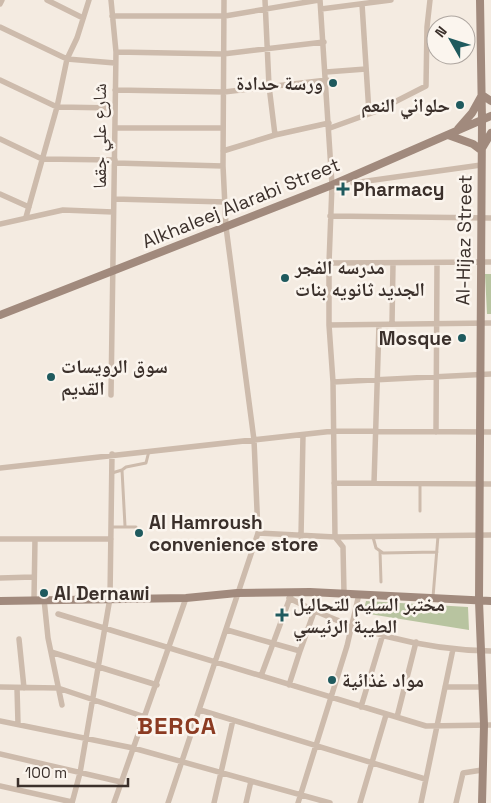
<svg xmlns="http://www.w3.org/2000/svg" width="491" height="803" viewBox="0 0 491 803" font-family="'Space Grotesk','Noto Naskh Arabic',sans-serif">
<rect width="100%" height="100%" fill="#f4ebe1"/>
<path fill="#b8c4a0" d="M485,274H491V314H487Z
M366,601L468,607L469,630L363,613Z"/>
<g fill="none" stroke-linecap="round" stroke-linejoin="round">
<path stroke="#cdbbac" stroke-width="3" d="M112,473L122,470
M420,484V511
M125,526L122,470L126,467L146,463L149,451
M111,527H136
M373,537L376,548L383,553L437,552
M380,551L381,582
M433,597L438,536"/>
<path stroke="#cdbbac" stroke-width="5.5" d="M47,0L83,18
M111,0L116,52L111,395
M265,0L269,86L275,135
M320,0L332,185L329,263V325L333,382L335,537L343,547L344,593
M0,4L2,0
M362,4L369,113
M321,9L391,0
M112,16H225L319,0
M0,27L67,59L115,63
M116,52L223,54L324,42
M326,72L366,69
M0,80L57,107L115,108
M115,90L224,92L327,80
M116,128H223
M330,128L377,111L426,86L427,27L430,0
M0,139L42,159L115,160
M223,151L275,135L329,123
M115,163L223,166
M353,183L481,165
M0,194L29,207
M114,199L226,202
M330,216L491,218
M26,217L57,107L67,59L77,38L89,0
M0,224L63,210L113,212
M329,263L491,262
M392,324L393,264
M329,325L491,323
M333,382L491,374
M436,432L437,264
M0,468L334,431L491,432
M334,483L491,484
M374,483L379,325
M258,533L335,537L491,535
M301,537L303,435
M0,539H111
M0,578L33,577
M289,598C350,631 422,650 491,651
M34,599L35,539
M44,599L48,638L62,705
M58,614L426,726L491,725
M227,630L300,651L314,612
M19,639L24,688
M51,652L157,685
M261,676L291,595
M289,685L300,651
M0,687L58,688L145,717
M445,687H483
M17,688L18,724
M361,707L383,634
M200,710L425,779
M397,717L416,642
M0,721L133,748L330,803
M0,754L121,782
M0,786L72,802
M72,803L80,773L110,598L112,454
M114,803L186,598
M168,803L258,533L254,440L226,227L223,166L224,0
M214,803L233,720
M246,803L251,781
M298,803L347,646L359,594
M360,803L386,715
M421,803L453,649
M456,803L463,773L482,770"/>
<path stroke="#a18a7d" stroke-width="8" d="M480,0L482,120L479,601L484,725L482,803
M458,129L472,113L482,95L491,101
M448,135L473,144L481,150L491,133
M0,315L332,185L491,116
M0,601L186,598L237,593L310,592L491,601"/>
</g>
<g fill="#1f5a5e" stroke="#fbf5ee" stroke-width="2">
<circle cx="333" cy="83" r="5"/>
<circle cx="460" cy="105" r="5"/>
<path d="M340.5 181.5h5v5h5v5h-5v5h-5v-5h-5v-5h5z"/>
<circle cx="285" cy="278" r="5"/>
<circle cx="462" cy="338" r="5"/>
<circle cx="51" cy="377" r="5"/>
<circle cx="139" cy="533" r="5"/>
<circle cx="44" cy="593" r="5"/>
<path d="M279.5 607.5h5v5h5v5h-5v5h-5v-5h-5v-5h5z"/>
<circle cx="332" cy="680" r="5"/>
</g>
<g text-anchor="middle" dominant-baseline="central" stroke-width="5" stroke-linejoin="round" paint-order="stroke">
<g font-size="19" font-weight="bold" fill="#3b302b" stroke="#fbf5ee" text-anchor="start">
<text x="323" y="83" text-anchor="end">ورسة حدادة</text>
<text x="450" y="105" text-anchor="end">حلواني النعم</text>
<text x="353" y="189">Pharmacy</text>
<text x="295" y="267">مدرسه الفجر<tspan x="295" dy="22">الجديد ثانويه بنات</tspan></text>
<text x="452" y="338" text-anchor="end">Mosque</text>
<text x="61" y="366">سوق الرويسات<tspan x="61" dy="22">القديم</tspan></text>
<text x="149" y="522">Al Hamroush<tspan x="149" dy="22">convenience store</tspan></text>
<text x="54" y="593">Al Dernawi</text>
<text x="293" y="604">مختبر السليم للتحاليل<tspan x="293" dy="22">الطيبة الرئيسي</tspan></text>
<text x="342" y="680">مواد غذائية</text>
</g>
<g font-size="19" fill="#3b302b" stroke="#fbf5ee">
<text transform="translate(99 136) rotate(-90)">شارع علي جقما</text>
<text transform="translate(241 203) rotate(-22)">Alkhaleej Alarabi Street</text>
<text transform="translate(464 240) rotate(-89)">Al-Hijaz Street</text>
</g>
<g font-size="24" font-weight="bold" letter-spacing="1" fill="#8c3b22" stroke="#fbf5ee">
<text x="177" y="725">BERCA</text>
</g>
</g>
<g transform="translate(451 40) rotate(309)"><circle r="24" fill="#fbf5ee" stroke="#aea6a0"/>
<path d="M0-4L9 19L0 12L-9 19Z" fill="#1f5a5e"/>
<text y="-8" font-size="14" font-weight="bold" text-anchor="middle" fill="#3b302b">N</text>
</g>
<path d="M18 778v8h110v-8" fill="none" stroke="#3b302b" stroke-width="2.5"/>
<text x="25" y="778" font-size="15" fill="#3b302b" stroke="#fbf5ee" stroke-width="4" paint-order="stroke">100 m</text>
</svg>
